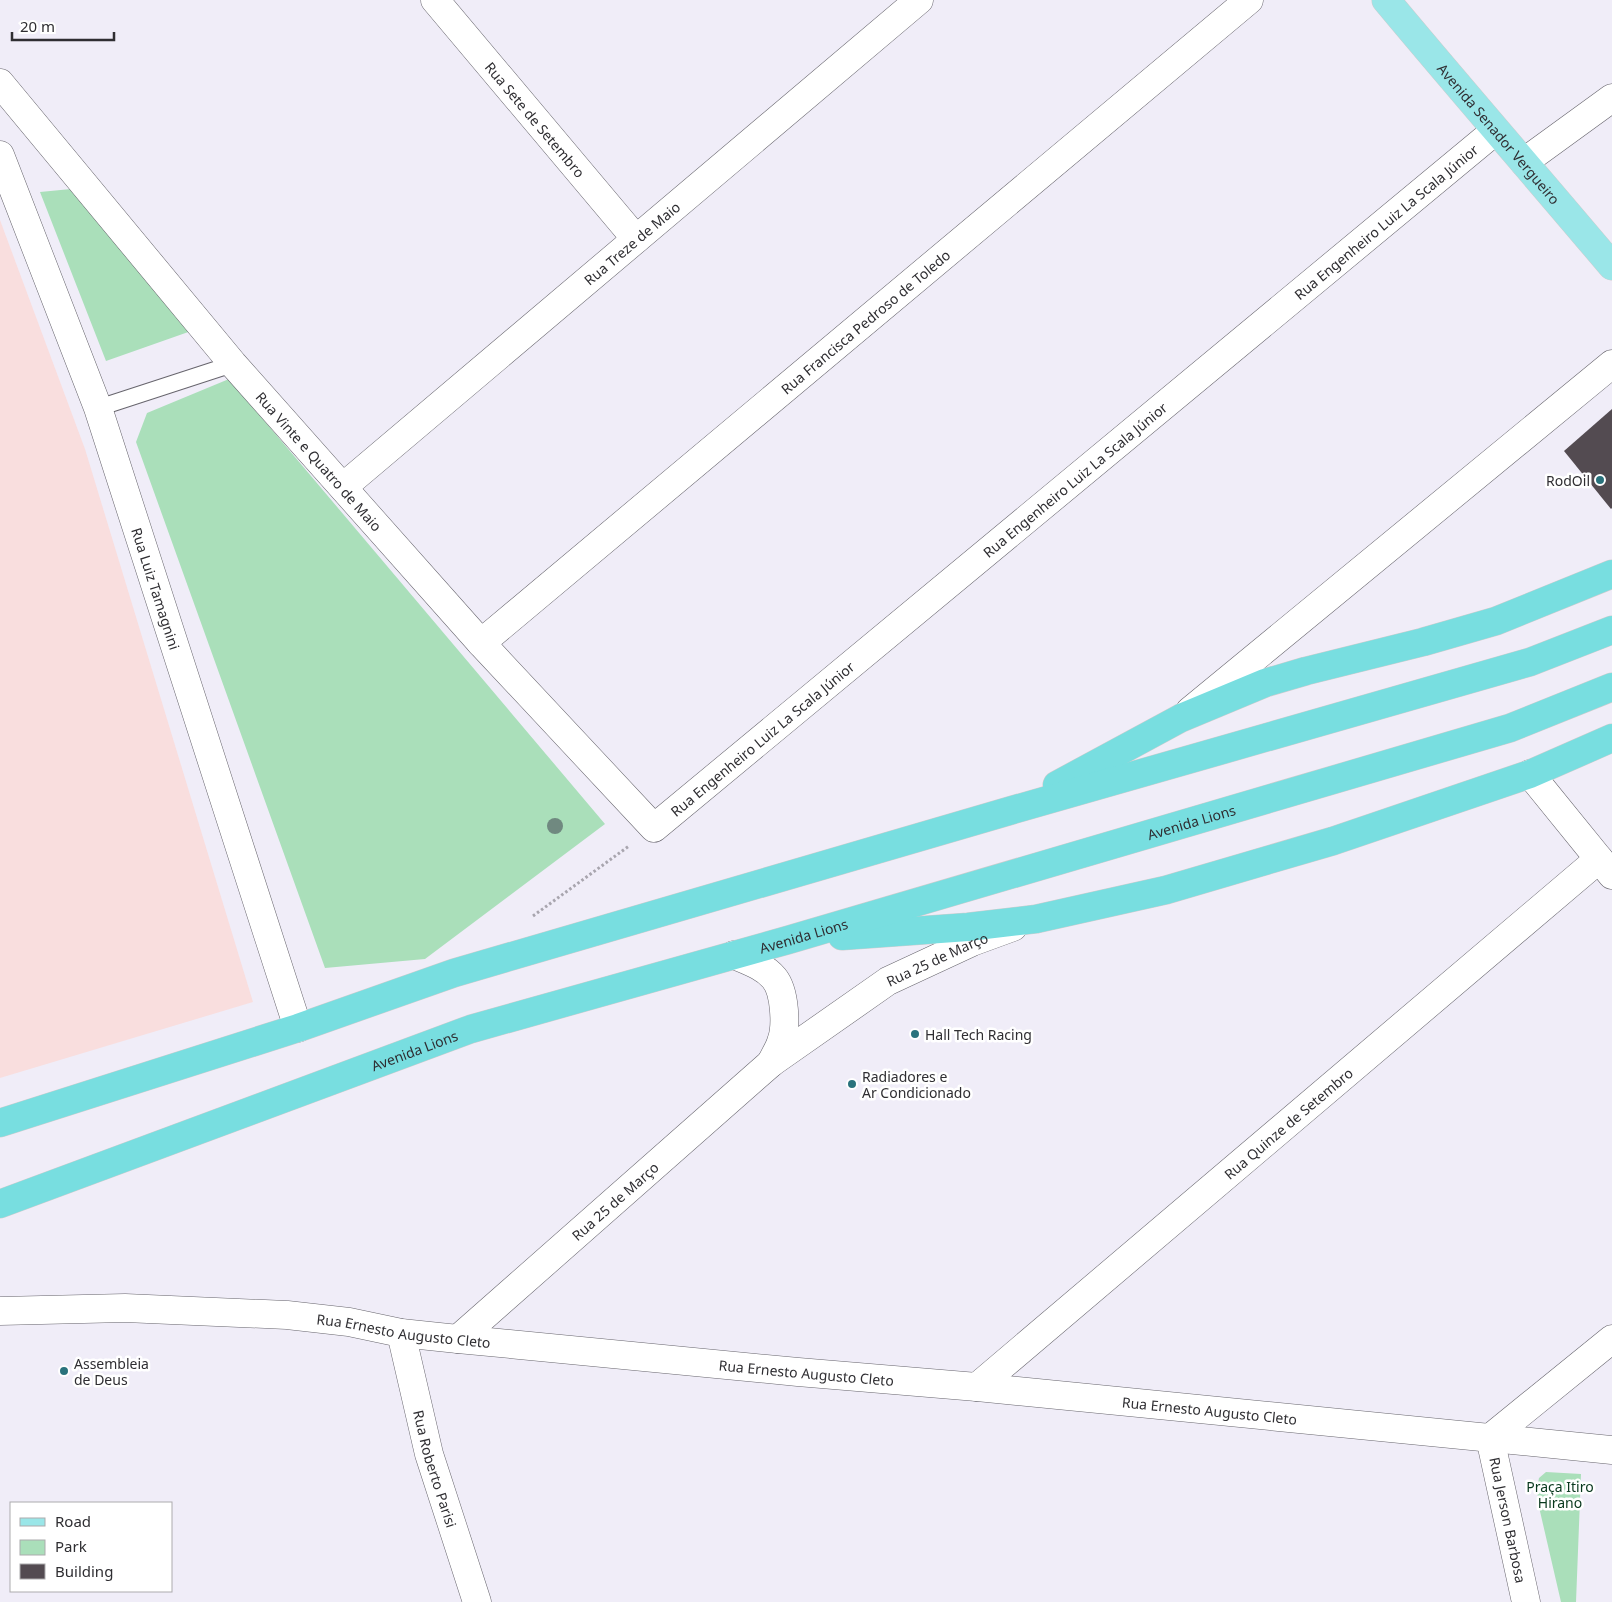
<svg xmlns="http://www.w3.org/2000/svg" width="1612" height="1602" viewBox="0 0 1612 1602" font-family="'Noto Sans',sans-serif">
<rect width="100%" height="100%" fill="#f0edf8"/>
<path fill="#f9dede" d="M0,220L85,449L253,1002L0,1078Z"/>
<path fill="#aadfba" d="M71,189L194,330L106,361L40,192Z
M229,379L605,824L425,959L325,968L136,442L147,413Z
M1546,1472L1581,1474L1576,1602H1561L1539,1507L1537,1489L1539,1478Z"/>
<path fill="#534b51" d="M1612,409V508L1611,509L1564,451Z"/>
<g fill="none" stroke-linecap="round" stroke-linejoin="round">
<defs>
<path id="service" d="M98,408L233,364"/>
<g id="minor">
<path id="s1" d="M435,0L636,239"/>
<path id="s2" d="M0,155L98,408L298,1028"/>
<path d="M1524,162L1612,98"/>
<path id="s3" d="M343,487L919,0"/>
<path id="s4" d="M481,643L1249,0"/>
<path d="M1190,711L1612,364"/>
<path d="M1530,774L1612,875"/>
<path d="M734,955C748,961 764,966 774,978C785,991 787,1027 781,1042C779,1049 774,1056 771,1063"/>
<path id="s5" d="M0,1311L125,1308L287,1315L349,1322L401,1333L458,1339L798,1372L977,1387L1612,1450"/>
<path id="s6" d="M401,1333L429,1454L477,1602"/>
<path id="s7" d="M458,1339L771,1063L888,981L972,942L1013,927"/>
<path id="s8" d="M977,1387L1599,859"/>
<path d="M1526,1602L1490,1438L1612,1339"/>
</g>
<g id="tertiary">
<path id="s9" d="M0,83L233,364L481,643L654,828L1495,131"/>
</g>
<g id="primary">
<path id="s10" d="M1386,0C1461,90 1537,177 1612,266"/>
</g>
<g id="trunk">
<path d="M1057,785L1181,718L1265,683L1306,671L1423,642L1496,621L1612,574"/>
<path d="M842,936L968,927L1036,919L1166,890L1333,841L1530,774L1612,738"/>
<path d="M0,1123L298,1028L454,973L1009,811L1530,662L1612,630"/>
<path id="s11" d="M0,1204L471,1029L788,940L1510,728L1612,687"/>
</g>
</defs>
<use href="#service" stroke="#67656d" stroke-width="18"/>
<use href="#minor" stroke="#67656d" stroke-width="29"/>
<use href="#tertiary" stroke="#67656d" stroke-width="29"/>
<use href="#primary" stroke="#cdcdce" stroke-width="29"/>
<use href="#trunk" stroke="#cdcdce" stroke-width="29"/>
<path stroke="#a8a5ae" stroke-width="3" stroke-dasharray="2.5 2.5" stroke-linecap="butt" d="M533,916L629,846"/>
<use href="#service" stroke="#fff" stroke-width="16"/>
<use href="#minor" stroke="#fff" stroke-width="28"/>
<use href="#tertiary" stroke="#fff" stroke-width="28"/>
<use href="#primary" stroke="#9ae6e8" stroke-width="28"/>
<use href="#trunk" stroke="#78dee0" stroke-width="28"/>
</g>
<circle fill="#708980" cx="555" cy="826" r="8"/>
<g fill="#29727c" stroke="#fff" stroke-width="2">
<circle cx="1600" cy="480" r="5"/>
<circle cx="915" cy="1034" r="5"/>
<circle cx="852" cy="1084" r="5"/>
<circle cx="64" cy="1371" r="5"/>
</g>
<g text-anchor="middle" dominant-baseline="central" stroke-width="5" stroke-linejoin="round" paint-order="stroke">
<g font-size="14" fill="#2f2e32" stroke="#fff">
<text stroke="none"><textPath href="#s1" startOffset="156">Rua Sete de Setembro</textPath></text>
<text stroke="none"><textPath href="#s10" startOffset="175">Avenida Senador Vergueiro</textPath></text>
<text stroke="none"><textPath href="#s9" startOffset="1942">Rua Engenheiro Luiz La Scala Júnior</textPath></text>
<text stroke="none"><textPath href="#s3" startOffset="378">Rua Treze de Maio</textPath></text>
<text stroke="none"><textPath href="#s4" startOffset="501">Rua Francisca Pedroso de Toledo</textPath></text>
<text stroke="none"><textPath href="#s9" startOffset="495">Rua Vinte e Quatro de Maio</textPath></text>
<text stroke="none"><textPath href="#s9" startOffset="1538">Rua Engenheiro Luiz La Scala Júnior</textPath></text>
<text stroke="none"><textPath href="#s2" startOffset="461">Rua Luiz Tamagnini</textPath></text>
<text stroke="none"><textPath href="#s9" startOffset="1132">Rua Engenheiro Luiz La Scala Júnior</textPath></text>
<text stroke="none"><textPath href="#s11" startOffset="1252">Avenida Lions</textPath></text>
<text stroke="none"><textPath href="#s11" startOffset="848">Avenida Lions</textPath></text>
<text stroke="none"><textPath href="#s7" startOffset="614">Rua 25 de Março</textPath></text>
<text stroke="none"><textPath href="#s11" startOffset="442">Avenida Lions</textPath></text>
<text stroke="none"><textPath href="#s8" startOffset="408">Rua Quinze de Setembro</textPath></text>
<text stroke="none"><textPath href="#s7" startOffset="209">Rua 25 de Março</textPath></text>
<text stroke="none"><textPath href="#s5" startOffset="405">Rua Ernesto Augusto Cleto</textPath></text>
<text stroke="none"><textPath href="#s5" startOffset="810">Rua Ernesto Augusto Cleto</textPath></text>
<text stroke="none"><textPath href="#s5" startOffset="1215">Rua Ernesto Augusto Cleto</textPath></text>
<text stroke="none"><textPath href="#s6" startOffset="140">Rua Roberto Parisi</textPath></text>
<text transform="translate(1508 1520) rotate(78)">Rua Jerson Barbosa</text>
</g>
<g font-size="14" fill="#2f2e32" stroke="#fff" text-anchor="start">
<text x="1590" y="480" text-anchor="end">RodOil</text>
<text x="925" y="1034">Hall Tech Racing</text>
<text x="862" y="1076">Radiadores e<tspan x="862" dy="16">Ar Condicionado</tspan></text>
<text x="74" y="1363">Assembleia<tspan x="74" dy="16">de Deus</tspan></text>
</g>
<g font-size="14" fill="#08381d" stroke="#fff">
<text x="1560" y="1486">Praça Itiro<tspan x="1560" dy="16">Hirano</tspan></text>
</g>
</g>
<rect x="10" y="1502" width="162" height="90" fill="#ffffff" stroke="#acabad"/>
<rect x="20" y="1518" width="25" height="8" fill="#9ae6e8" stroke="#acabad"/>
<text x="55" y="1527" font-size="15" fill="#2f2e32">Road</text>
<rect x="20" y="1540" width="25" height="15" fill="#aadfba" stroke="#acabad"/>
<text x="55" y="1552" font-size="15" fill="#2f2e32">Park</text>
<rect x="20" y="1564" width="25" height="15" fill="#534b51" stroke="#acabad"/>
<text x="55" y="1577" font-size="15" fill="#2f2e32">Building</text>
<path d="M12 32v8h102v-8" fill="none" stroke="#2f2e32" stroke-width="2.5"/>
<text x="20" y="32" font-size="15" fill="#2f2e32" stroke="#ffffff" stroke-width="4" paint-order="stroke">20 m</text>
</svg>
